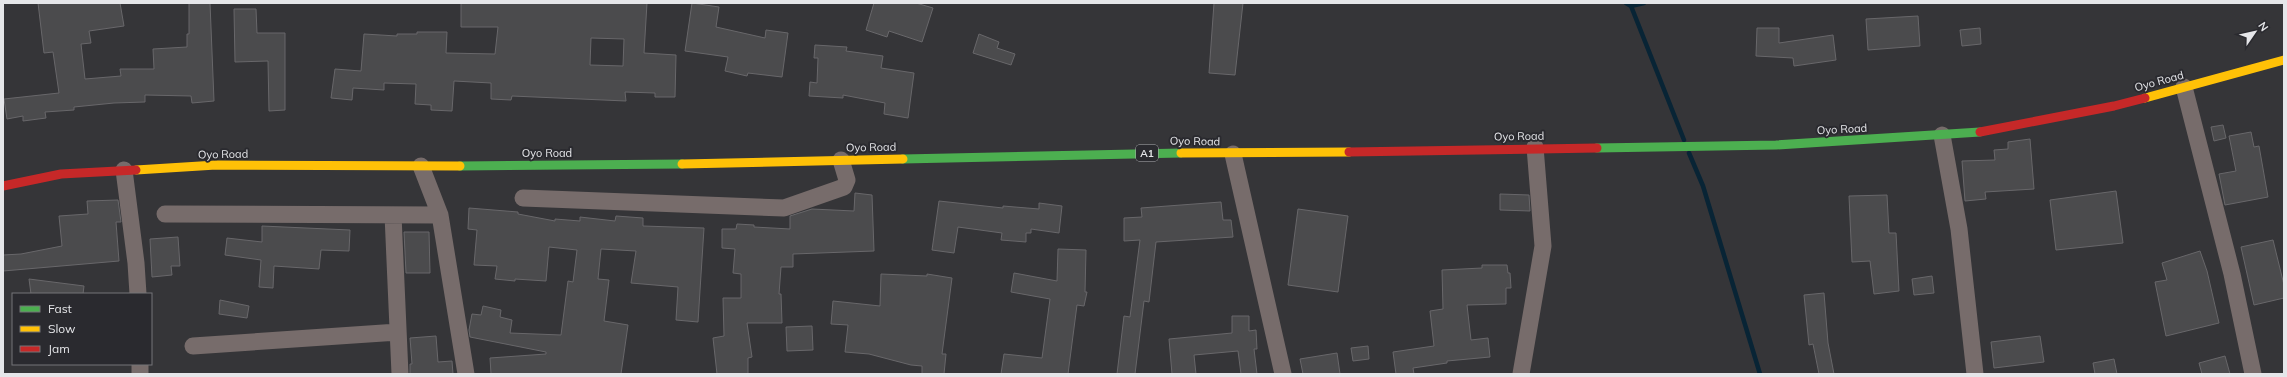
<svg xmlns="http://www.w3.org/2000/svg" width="2287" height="377" viewBox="0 0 2287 377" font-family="Mulish,sans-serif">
<rect width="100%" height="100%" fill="#353538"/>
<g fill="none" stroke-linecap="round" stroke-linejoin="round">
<path stroke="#082435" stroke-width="4.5" d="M1626,3L1631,6L1644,3
M1631,6L1684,140
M1689,153L1703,186L1760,374"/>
</g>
<path fill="#4b4b4d" stroke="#68676a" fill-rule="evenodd" d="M38,3H120L124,26L89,31L91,43L81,44L85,79L121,76L120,69H154L153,49L187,47V34H189V3H210L214,101L192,103L191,96L145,95V102L114,103L74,107V110L45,112L46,118L23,121V116L7,119L4,99L59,93L53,52L44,53Z
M461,3H647L644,53L676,55L675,97H655V93L625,92L626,101L512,96L511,100L491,99V83L454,81L452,111L431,110V105L415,104L416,84L384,83V90L353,88L352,100L331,98L335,69L361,71L364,34L397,36V34H417V32H447L446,53L495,54L498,27H461ZM591,38L624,39L623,66L590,65Z
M692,3L719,7L716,27L765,38L766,30L788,33L782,77L748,73L747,76L725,71L728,57L685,51Z
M874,3H916L933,8L922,42L889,31L887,37L866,30Z
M1214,3H1243L1235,75L1209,73Z
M234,9H256L257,33H285V110L269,111L268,61L235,62Z
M1918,16L1920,46L1868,50L1866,19Z
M1757,28H1779V43L1833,35L1836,60L1794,66L1793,58L1756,56Z
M1980,28L1981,44L1962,46L1960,30Z
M979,34L999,42L997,48L1015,54L1011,65L973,53Z
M815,45L847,47L846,51L883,56L881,68L914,73L908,118L884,114L885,103L843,95V98L809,96L810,82L817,83L818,58H814Z
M2223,125L2226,138L2214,141L2211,127Z
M2251,132L2254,147L2259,146L2268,197L2225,205L2219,174L2236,171L2229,136Z
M2030,139L2034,189L1985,192L1986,199L1965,201L1962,161L1995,160L1994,150L2008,149V142Z
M2116,191L2123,243L2056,250L2050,200Z
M855,193L872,195L874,251L793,254V267H781L779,294H781L782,323H747L752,357L748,358V374H717L713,338L724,336L723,298H741V274L733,273L735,249L722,248V229H736L737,224L754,225V227L790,229V216L812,209L854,211Z
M1500,194L1529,195L1530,211L1500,210Z
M1887,195L1889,233H1896L1899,291L1874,294L1870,261L1852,262L1849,196Z
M118,200L121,222H116L119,261L3,271V255L21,254L62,246L59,216L88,214L87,201Z
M939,201L1003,208V206L1039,209V203L1062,206L1059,233L1031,229V233H1026V242L1001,240L1002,233L958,227L954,253L932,250Z
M1221,202L1223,220H1231L1233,237L1156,242L1149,302L1144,301L1135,374H1117L1124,316L1130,317L1140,240L1124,241V218L1142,217L1141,208Z
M469,208L518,212V214L555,221V219L580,221V217L615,221L616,216L643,218V226L704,228L698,322L676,320L678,287L631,283L636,251L601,249L598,279L609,280L604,321L628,325L621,374H491L490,358L546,354V352L470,337L469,330L472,314L481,315L483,306L501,310L500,317L512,320L510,333L561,335L568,281L573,282L577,250L549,247L546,281L515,279V281L495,279L497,266L474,265L477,230L468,229Z
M1298,209L1348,216L1338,292L1288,285Z
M262,226L350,230L349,251L321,250L319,269L274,266L273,288L259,287L261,260L225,255L227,238L262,242Z
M404,232H429L430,273H406Z
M178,237L180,266H171L172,275L152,277L150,239Z
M2273,240L2284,285V298L2254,305L2241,247Z
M1058,249L1086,250L1085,292H1087L1084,306L1077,305L1068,374H1001L1004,354L1042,358L1050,299L1011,292L1014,273L1057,281Z
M2200,251L2207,271L2219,323L2166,336L2155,282L2167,280L2162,263Z
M1482,265H1507L1508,273H1510L1511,288H1506V304L1467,305L1471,340L1488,338L1490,357L1447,361V363L1413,368L1414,374H1396L1393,352L1434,346L1430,311L1443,309L1442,270L1482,268Z
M881,274L927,276V274L952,278L942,354H946L944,374H922V366L911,365L869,354L845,352L848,325L831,324L833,301L880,306Z
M1932,276L1934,293L1914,295L1912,279Z
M29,279L84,286L83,294H31Z
M1824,293L1828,343L1834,374H1819L1813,344L1809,345L1804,295Z
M220,300L249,306L247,318L219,314Z
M1232,316H1249V331L1256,330L1257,349H1254L1257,374H1241L1238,351L1194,355L1196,374H1172L1169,339L1232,333Z
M812,326L813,350L787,351L786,327Z
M436,336L438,362L452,361L453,374H410V364H412L410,338Z
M2040,336L2044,362L1994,368L1991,342Z
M1368,346L1369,359L1353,361L1351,348Z
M1337,353L1340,374H1303L1300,359Z
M2225,356L2230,374H2202L2199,363Z
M2114,359L2117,374H2095L2093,363Z"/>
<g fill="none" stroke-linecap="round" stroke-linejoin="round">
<path stroke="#776c6b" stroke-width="17" d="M2184,87L2232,274L2253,374
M1942,135L1959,229L1975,374
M1233,154L1283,374
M421,166L440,215L466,374
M124,170L136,263L138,294
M523,198L784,208L844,187L847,180L841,160
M165,214L440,215
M393,215L400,374
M193,346L398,332
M140,364V374
M1521,374L1543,246L1535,147"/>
<path stroke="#4caf50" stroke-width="9" d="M1597,148L1776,145L1980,132
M903,159L1181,153
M460,166L682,164"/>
<path stroke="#ffc107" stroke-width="9" d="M2145,98L2284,60
M1181,153L1349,152
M682,164L903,159
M136,170L216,165L460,166"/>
<path stroke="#c62828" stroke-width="9" d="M1980,132L2114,106L2145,98
M1349,152L1597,148
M3,186L61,174L136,170"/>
</g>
<g text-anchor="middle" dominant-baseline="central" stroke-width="4" stroke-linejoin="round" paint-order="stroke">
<rect fill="#2a2a2f" stroke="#adaeb1" stroke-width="1" x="1136" y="145" width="22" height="16" rx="3"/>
<g font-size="10" font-weight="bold" fill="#e5e6e9">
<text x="1147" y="153">A1</text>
</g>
<g font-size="11" fill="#e5e6e9" stroke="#2a2a2f">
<text transform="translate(2159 81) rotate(-15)">Oyo Road</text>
<text transform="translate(1842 129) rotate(-3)">Oyo Road</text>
<text transform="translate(1519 136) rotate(-1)">Oyo Road</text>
<text transform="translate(1195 141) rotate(1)">Oyo Road</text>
<text transform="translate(871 147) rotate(-1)">Oyo Road</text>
<text x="547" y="153">Oyo Road</text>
<text transform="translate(223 154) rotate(-1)">Oyo Road</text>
</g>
</g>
<rect width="2287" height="377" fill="none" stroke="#e5e6e9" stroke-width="8"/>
<rect x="12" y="293" width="140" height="72" fill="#2a2a2f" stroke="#757579"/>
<rect x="20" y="306" width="20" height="6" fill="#4caf50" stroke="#757579"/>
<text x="48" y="313" font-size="12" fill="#e5e6e9">Fast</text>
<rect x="20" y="326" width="20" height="6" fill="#ffc107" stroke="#757579"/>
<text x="48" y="333" font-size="12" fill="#e5e6e9">Slow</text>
<rect x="20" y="346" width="20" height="6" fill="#c62828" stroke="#757579"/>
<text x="48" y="353" font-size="12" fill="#e5e6e9">Jam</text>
<g transform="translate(2255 32) rotate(56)" stroke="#2a2a2f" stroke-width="3" paint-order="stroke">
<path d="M0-3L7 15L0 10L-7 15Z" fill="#e5e6e9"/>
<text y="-6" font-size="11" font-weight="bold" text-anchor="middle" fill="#e5e6e9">N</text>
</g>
</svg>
